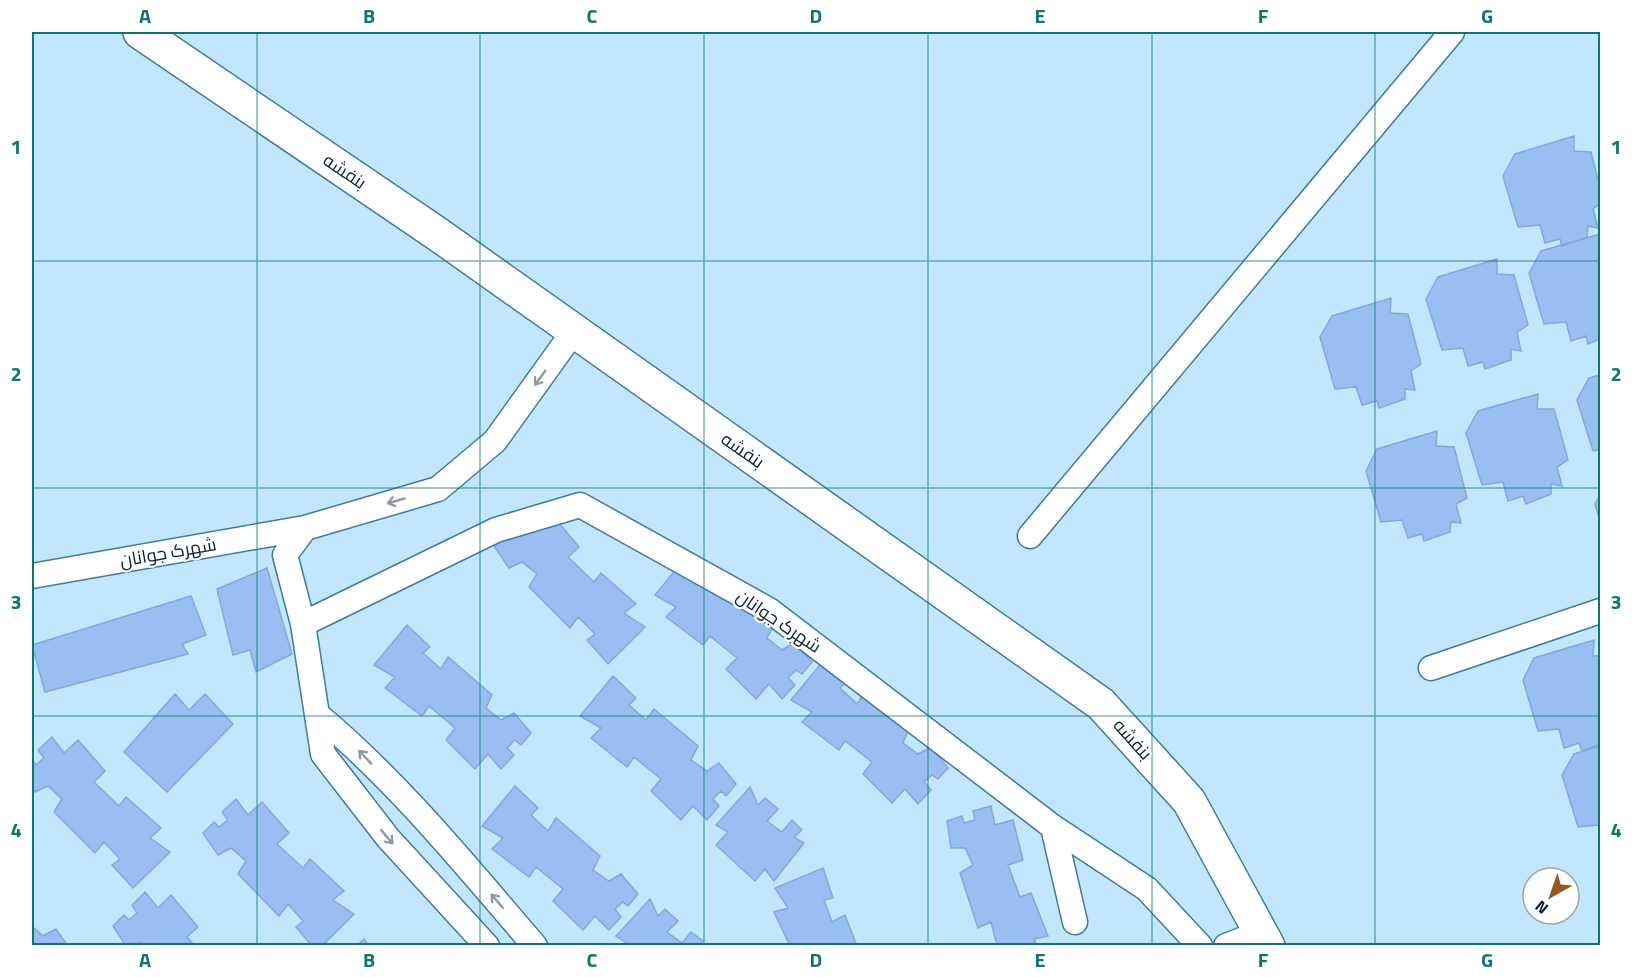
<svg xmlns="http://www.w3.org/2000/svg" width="1632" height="977" viewBox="0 0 1632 977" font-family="'Titillium Web',Cairo,sans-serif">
<rect width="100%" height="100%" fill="#c2e6fd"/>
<path fill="#99bff2" stroke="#85a8d9" stroke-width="1.5" d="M1574,136V151L1591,152L1600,188V204L1593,209L1598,228L1588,226L1587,237L1562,246L1560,239L1545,243L1540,225L1518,227L1503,176L1515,154Z
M1600,234V339L1588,344L1586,336L1571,341L1566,322L1544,324L1529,273L1541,251Z
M1497,259V274L1514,275L1528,325L1517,332L1521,351L1511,349V360L1485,369L1483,362L1468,366L1463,348L1442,350L1426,299L1438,277Z
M1391,298L1390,313L1408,314L1421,364L1411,371L1415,390L1405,389V399L1379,408L1377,401L1362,405L1356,387L1335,389L1320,337L1332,316Z
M1600,375V450L1593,451L1577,400L1589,378Z
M1538,394L1537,409H1554L1568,460L1557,467L1562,486L1551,484V494L1526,504L1523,496L1508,501L1503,482L1482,485L1466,433L1478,411Z
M1437,431L1436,446L1454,447L1467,498L1456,504L1461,523L1451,522L1450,532L1424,541L1422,534L1408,538L1402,520L1381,522L1366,471L1377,449Z
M1600,495V521L1595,504Z
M553,516L579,547L568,557L594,582L601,573L636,604L624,613L645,627L608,664L587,640L595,634L578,617L570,628L529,587L537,574L522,562L509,568L494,546L505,535L510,540Z
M688,555L704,583L721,599L729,587L774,625L767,638L782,650L795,642L812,662L802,674L796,670L788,678L795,685L782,699L769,684L756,699L726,669L737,658L710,636L703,645L666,617L676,607L655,595Z
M267,568L292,654L256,672L250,650L233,655L217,589Z
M191,596L206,635L182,644L188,654L45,692L32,645Z
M407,625L430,647L423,653L441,669L448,657L492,695L486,708L501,720L514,713L531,733L521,745L515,740L507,748L514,755L501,769L488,754L475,769L446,740L455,728L429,706L422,716L385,688L395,677L374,665Z
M1594,640L1593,656H1600V744L1582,751L1579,743L1564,748L1559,729L1538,731L1523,680L1534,658Z
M824,660L847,681L840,688L857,704L865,692L909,729L903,743L918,754L931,747L948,768L938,779L932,775L924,782L931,790L918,804L905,789L892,803L863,774L872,762L845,741L839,750L802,722L812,712L791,700Z
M613,676L636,698L629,705L646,720L654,709L698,746L691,760L707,771L719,763L736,784L726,796L721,791L713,799L719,806L707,820L693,806L681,820L651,791L661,779L634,757L627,767L591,738L601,728L580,716Z
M175,694L189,710L205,694L233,724L167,792L124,752Z
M52,737L64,753L78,740L105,771L94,782L119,806L126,797L161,828L150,838L170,852L133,888L112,865L120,859L104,842L95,853L54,812L62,799L48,786L35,792L32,788V760L36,765L44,758L38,750Z
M1600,746V831L1598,825L1578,827L1562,775L1574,754Z
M515,786L538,808L531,815L548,831L556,818L600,856L593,870L609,881L621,874L638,894L628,906L623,902L615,909L621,917L609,930L595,916L583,930L553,901L563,889L536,867L529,877L492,849L503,838L482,826Z
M750,787L758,805L765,798L778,809L767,821L782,832L792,820L802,830L794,837L804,843L774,881L765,869L755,881L716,845L728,832L716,825Z
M236,799L248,815L262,802L289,833L277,844L303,868L310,859L344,891L333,900L354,914L322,946H312L296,927L303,921L288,904L279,916L238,874L246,861L231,848L218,855L203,833L214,822L219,827L228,820L222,812Z
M991,806L995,825L1013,820L1023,860L1008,865L1020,897L1031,893L1048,936L1034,939L1037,946H994L997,945L991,922L978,928L960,873L973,865L965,848H951L947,821L962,816L964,823L975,820L973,811Z
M823,868L833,898L824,900L832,922L845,915L857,946H790L774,912L788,908L775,888Z
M145,892L158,908L171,895L198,927L187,937L195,946H145L141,942L126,946L113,926L124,915L129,920L137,913L132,905Z
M650,899L658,916L665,909L678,921L667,932L682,943L691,932L703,941L697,946H626L628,944L616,936Z
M32,926L43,936L56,929L68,946H32Z
M364,939L369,946H357Z"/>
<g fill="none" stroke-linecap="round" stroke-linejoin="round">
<defs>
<path id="street" d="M305,528L285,555L303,624L323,754L388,838L487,946
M1030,536L1452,32
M32,576L305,528L438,489L495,441L574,331
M303,624L496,530L580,505L769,610L1053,827L1147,889L1200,946
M1431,668L1600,611
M319,716C399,783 467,867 535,946
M1053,827L1075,922
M1226,946L1262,932"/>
<path id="secondary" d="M140,32L436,233L1101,704L1189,801L1268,946"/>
</defs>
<use href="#street" stroke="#407b9e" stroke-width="27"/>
<use href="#secondary" stroke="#407b9e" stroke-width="36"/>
<use href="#street" stroke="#fff" stroke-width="24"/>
<use href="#secondary" stroke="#fff" stroke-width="33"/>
</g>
<defs><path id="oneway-shaft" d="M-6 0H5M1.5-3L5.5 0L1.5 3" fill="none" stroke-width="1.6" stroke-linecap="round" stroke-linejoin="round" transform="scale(1.5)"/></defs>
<g stroke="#909ba1">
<use href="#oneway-shaft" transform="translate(540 378) rotate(126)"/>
<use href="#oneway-shaft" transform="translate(396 501) rotate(164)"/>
<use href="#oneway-shaft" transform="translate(365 757) rotate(-133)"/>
<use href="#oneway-shaft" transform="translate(387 837) rotate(50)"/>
<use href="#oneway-shaft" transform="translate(497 901) rotate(-131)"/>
</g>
<path fill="none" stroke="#0f766e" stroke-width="1.5" stroke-opacity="0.55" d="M257,32V946M480,32V946M704,32V946M928,32V946M1152,32V946M1375,32V946M32,261H1600M32,488H1600M32,716H1600"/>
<g text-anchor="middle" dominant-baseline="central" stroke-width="4.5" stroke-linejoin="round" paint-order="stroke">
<g font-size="18" fill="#08212f" stroke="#fff">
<text transform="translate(345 171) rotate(34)">بنفشه</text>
<text transform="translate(743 450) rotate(35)">بنفشه</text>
<text transform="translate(168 552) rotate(-10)">شهرک جوانان</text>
<text transform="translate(779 621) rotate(34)">شهرک جوانان</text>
<text transform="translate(1133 739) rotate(48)">بنفشه</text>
</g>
</g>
<rect width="1632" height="977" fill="none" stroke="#ffffff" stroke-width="66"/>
<g transform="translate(1551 896) rotate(220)"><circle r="28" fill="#ffffff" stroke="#9ca6ac" stroke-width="1.5"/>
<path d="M0-4.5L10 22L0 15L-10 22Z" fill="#985722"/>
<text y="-9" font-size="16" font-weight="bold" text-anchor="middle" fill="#08212f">N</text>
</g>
<rect x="33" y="33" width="1566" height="911" fill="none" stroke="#0f766e" stroke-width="2"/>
<g font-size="20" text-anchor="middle" font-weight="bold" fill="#0f766e">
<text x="145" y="23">A</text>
<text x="369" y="23">B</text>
<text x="592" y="23">C</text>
<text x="816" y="23">D</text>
<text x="1040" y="23">E</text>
<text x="1263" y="23">F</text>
<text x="1487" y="23">G</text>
<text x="16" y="154">1</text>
<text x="1616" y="154">1</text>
<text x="16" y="381">2</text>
<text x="1616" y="381">2</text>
<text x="16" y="609">3</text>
<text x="1616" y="609">3</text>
<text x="16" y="837">4</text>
<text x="1616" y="837">4</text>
<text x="145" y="967">A</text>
<text x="369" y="967">B</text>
<text x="592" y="967">C</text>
<text x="816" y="967">D</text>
<text x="1040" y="967">E</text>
<text x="1263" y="967">F</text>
<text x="1487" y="967">G</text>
</g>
</svg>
